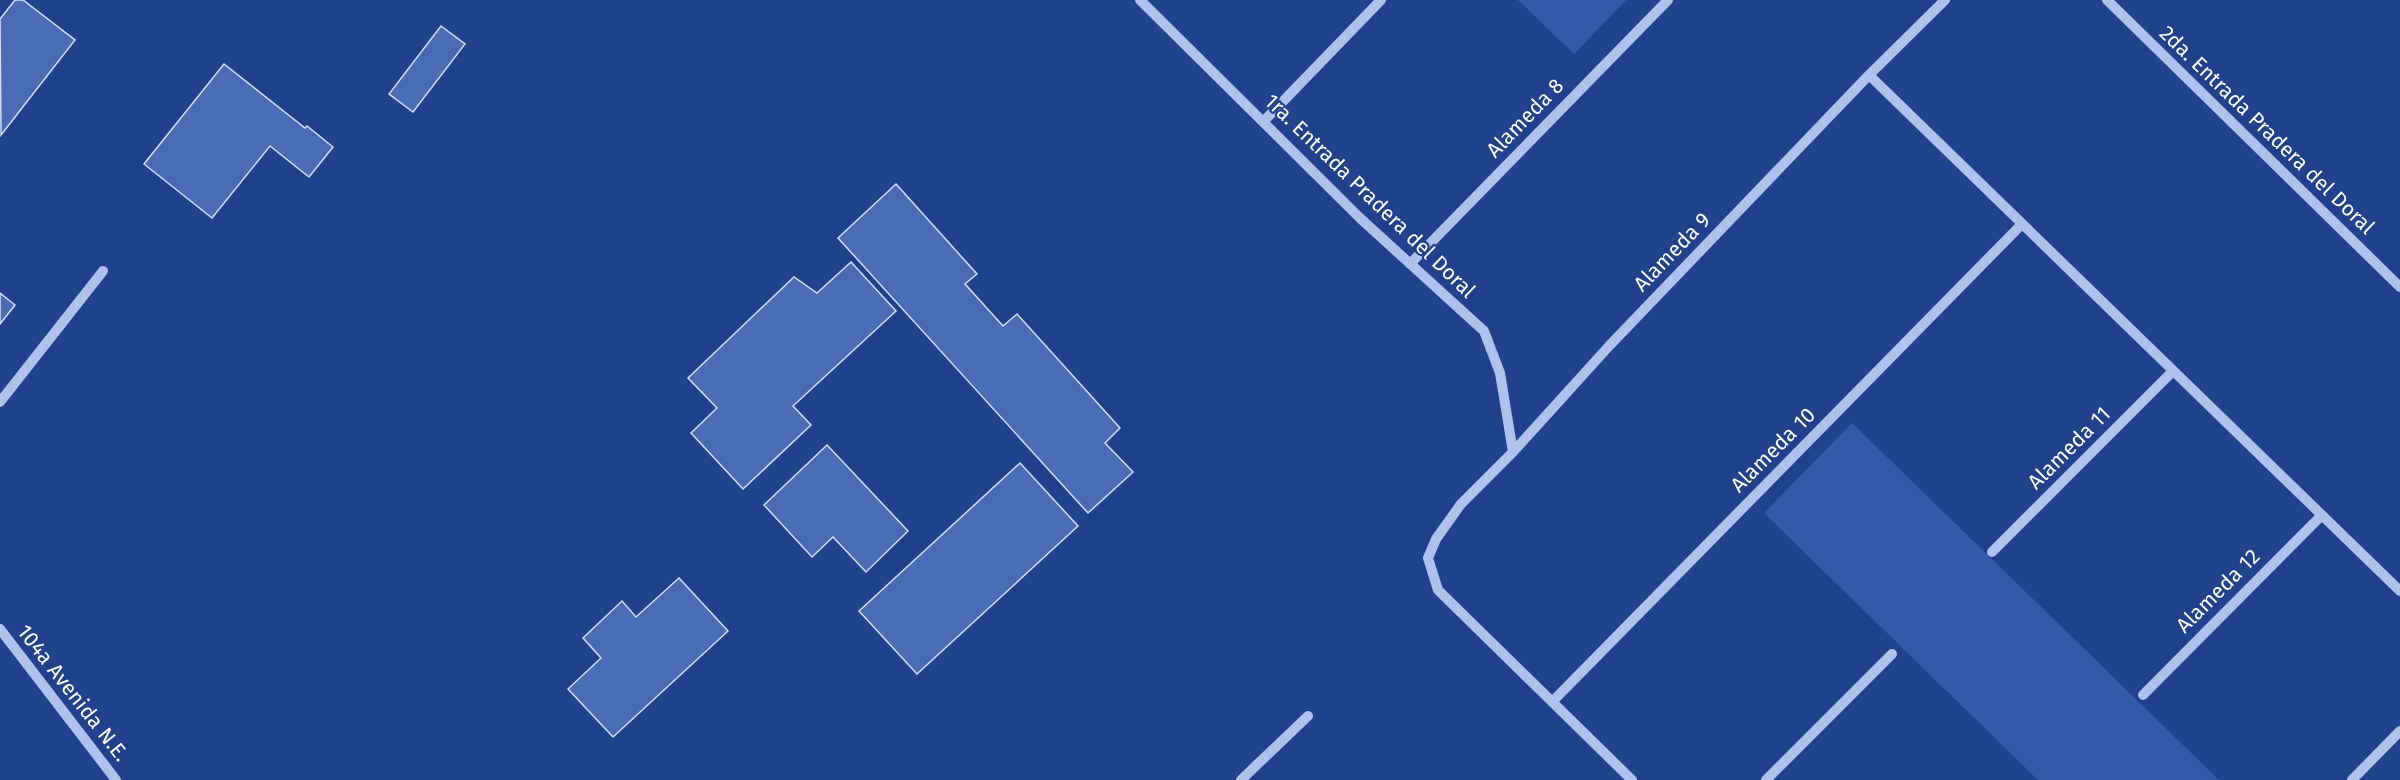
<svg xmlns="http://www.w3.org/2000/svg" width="2400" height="780" viewBox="0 0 2400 780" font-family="'Fira Sans',sans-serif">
<rect width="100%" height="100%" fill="#20428c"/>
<path fill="#335aa9" d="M1518,0H1626L1574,54Z
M1852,423L2219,780H2038L1764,513Z"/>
<path fill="#486bb3" stroke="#d2dff9" stroke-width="1.5" d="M15,0H23L75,40L1,135L0,19Z
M441,26L465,44L413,112L389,94Z
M224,64L305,128L307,126L333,147L309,177L270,146L212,218L144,164Z
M896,184L977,274L965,284L1003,326L1017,314L1120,428L1105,443L1133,472L1088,513L838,238Z
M851,262L896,311L793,406L811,425L743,489L691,433L717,408L688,378L794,277L817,293Z
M0,293L15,305L0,324Z
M827,445L908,531L866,572L833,537L812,557L764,505Z
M1020,463L1078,526L917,674L859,611Z
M679,578L728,631L613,737L568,689L601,658L583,638L622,601L636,617Z"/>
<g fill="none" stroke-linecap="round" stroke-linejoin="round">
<path stroke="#adc2ec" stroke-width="10" d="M1140,0L1361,219L1484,331L1500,373L1513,452
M2107,0L2400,287
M1869,75L2400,591
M1263,122L1381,0
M1410,264L1668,0
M0,402L103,271
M1992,552L2173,371
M0,629L116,780
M2143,695L2322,515
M1552,702L2022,224
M1241,780L1308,716
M1632,780L1438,590L1428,558L1436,539L1461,504L1513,452L1610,345L1869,75L1945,0
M1766,780L1892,654
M2352,780L2400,731"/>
</g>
<g text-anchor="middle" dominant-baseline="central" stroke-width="4.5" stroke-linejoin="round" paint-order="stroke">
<g font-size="21" fill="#fff" stroke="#20428c">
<text transform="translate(1525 118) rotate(-46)">Alameda 8</text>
<text transform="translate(2267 130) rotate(44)">2da. Entrada Pradera del Doral</text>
<text transform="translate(1370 196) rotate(44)">1ra. Entrada Pradera del Doral</text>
<text transform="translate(1672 252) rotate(-46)">Alameda 9</text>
<text transform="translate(2069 448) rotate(-45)">Alameda 11</text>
<text transform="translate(1773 450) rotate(-45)">Alameda 10</text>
<text transform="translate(2218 591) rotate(-45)">Alameda 12</text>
<text transform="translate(73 693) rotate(52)">104a Avenida N.E.</text>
</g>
</g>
</svg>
